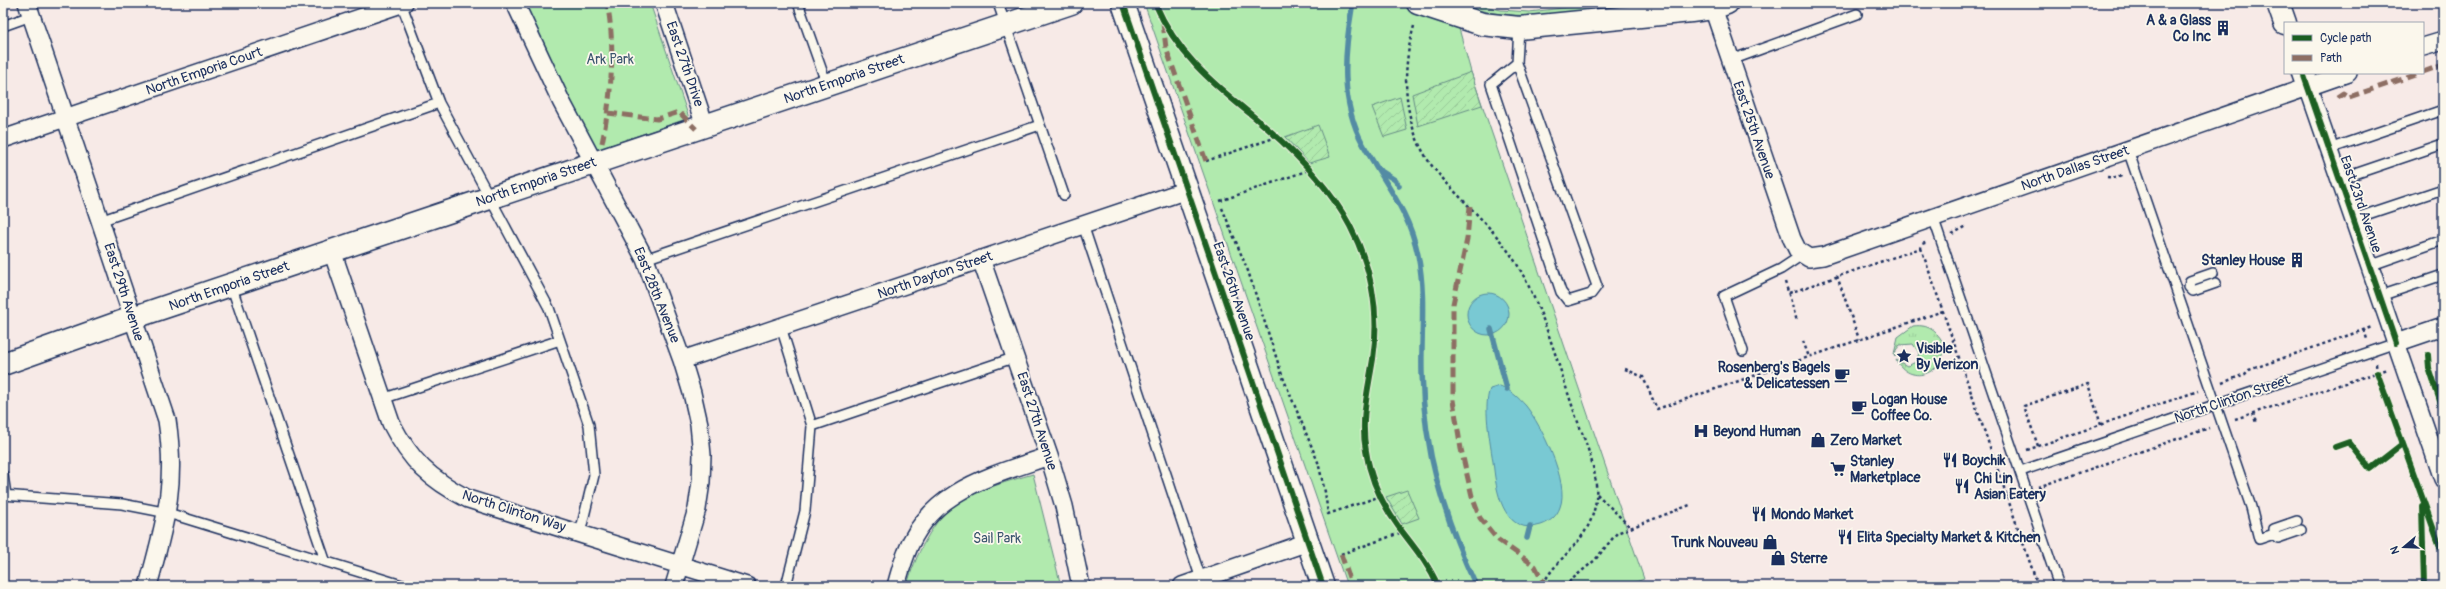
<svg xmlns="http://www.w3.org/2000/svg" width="2446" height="589" viewBox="0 0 2446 589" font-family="Pangolin,sans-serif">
<defs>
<pattern id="grass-tufts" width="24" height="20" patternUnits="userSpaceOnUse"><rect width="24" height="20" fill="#b1eaae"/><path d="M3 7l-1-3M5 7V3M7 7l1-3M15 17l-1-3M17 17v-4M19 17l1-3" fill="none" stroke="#98c998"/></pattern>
<pattern id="garden-furrows" width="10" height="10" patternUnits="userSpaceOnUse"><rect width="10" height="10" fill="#b1eaae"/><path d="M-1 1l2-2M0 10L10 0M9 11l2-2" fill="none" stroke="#98c998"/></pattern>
</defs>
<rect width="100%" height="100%" fill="#f7eae7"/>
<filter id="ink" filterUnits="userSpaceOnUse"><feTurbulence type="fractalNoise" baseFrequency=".025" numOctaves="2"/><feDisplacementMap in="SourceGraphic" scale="8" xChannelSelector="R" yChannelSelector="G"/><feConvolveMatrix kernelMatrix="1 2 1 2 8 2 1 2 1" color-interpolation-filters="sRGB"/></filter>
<g filter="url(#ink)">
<path fill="url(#grass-tufts)" stroke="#668c86" d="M1454,3H1472L1501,10L1529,12L1606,3H1653C1584,11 1521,27 1454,3Z
M1913,326C1922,325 1929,326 1936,333C1961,356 1920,395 1897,362L1896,360L1907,366L1916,362L1919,353L1913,344L1900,345L1896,350L1895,357L1894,354L1898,337Z"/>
<path fill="#b1eaae" stroke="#668c86" d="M520,3H650L689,118L594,151Z
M1144,3H1452L1471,72L1644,579L1625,586H1347Z
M1490,3H1572L1528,7Z
M1033,474L1061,586H907C913,560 935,515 958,502C981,489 1008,481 1033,474Z"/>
<path fill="url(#garden-furrows)" stroke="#668c86" d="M1471,72L1482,105L1418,126L1412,94Z
M1400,97L1407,130L1384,137L1372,107Z
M1318,125L1330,157L1309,163L1285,137Z
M1407,490L1419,518L1402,524L1386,497Z"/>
<path fill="#79c9d3" stroke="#538ba4" d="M1467 314a21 21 0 1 1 42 0a21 21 0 1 1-42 0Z
M1500,386C1510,390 1518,397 1526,406C1541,425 1570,483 1560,507C1557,516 1550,522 1541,525C1506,536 1497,496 1494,470C1492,449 1482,409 1490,389Z"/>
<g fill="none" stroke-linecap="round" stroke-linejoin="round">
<path stroke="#538ba4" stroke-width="5.5" d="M1352,8C1344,54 1340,102 1363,144C1384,183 1409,210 1418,255C1426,295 1421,333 1422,373C1424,453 1443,514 1476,586
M1381,171L1395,180L1399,186
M1491,329L1507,389
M1527,538L1530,526"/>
<defs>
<path id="lane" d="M401,3L439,103L549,308L589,425L594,475L580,533
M798,3L827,85
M998,3L1064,195
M3,26L31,16
M1731,60L1857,14
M1517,63L1491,84L1561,292L1568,301L1591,294L1597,286L1517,63L1519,28
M2329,149L2443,110
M2128,150L2251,507L2259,539L2274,534
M2340,179L2443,144
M1933,217L2059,586
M2353,219L2443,189
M100,221L439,103
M1083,225L1201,579
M645,259L1040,125
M2369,266L2443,240
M231,285L325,560
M2189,287L2190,281L2213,273
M2189,287L2193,291L2216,283
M2380,296L2443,275
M781,327L812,426L805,511L786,586
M1743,351L1724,296L1781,269L1802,255
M382,399L560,340
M812,426L1016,357
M2021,471L2396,343
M3,475L6,495
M3,495L122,504L168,513L405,586
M2274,534L2278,538L2301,530
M2274,534V529L2297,521"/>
<path id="street" d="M27,3L167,420C177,486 165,523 148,586
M515,3L561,101L645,259L682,360L692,393L699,424L702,455L701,482L697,509L674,586
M664,3L705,126
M1713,8L1792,239L1798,251L1809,258L1823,256L2348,73
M2423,47L2443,41
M2308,87L2443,479
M3,139L404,3
M332,251L391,423C411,462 430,479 468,499L747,586
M981,259L1049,456L1064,506L1081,586
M2396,343L2443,327
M682,360L1187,190
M896,586C899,575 902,564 906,554C929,490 992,476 1049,456
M1182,586L1308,542"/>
<path id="secondary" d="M1123,3L1323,586
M1418,3L1482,24L1519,28L1691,11L1713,8L1727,3
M2278,3L2285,23
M2303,73L2308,87
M3,364L132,318L1071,3"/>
</defs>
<use href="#lane" stroke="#1b2f5e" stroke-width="12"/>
<use href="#street" stroke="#1b2f5e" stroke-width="20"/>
<use href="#secondary" stroke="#1b2f5e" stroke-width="25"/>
<path stroke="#1b2f5e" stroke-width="2.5" stroke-dasharray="3 3" stroke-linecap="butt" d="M1414,26C1400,74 1403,131 1436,171C1465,205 1502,234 1523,275C1546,318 1559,368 1575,414C1585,442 1601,475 1595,506C1587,545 1558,554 1542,586
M1206,161L1277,137
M2107,177L2117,178L2123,175
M1220,201L1309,170
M1222,208L1248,271L1282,375L1318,462L1325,492L1328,514L1381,496
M1952,234L1967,226
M1921,248L2038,586
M1837,276L1859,339
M1785,282L1797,321
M1789,293L1921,248L1922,244L1928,242
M2364,330L2367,339
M1803,341L1809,357
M2376,363L2377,372
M1625,369L1643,377L1657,409L1943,311
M2222,383L2245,374L2249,370L2372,327
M2253,413L2256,423
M2235,419L2388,369
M2038,446L2024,406L2088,384L2101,425
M2027,450L2198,391
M1995,461L2001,459
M2038,487L2209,428
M1597,494L1630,527
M2007,497L2015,495
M1341,554L1403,532
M1564,586L1595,560L1617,533L1690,505"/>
<use href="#lane" stroke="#fbf7ec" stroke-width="9"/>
<use href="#street" stroke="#fbf7ec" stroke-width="17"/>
<use href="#secondary" stroke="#fbf7ec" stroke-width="22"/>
<path stroke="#8d6e63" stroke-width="5" stroke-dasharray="10 5" stroke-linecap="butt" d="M1163,23L1166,48L1206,161
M2423,72L2443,65
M2337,97L2343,93L2349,97L2421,73
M608,113L657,119L679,112L696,129
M602,143C611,100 616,46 607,3
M1470,206L1467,239L1453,304V400L1461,449L1472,496L1480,518L1497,539L1535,566L1544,583
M1341,554L1352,586"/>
<defs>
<path id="cycleway" d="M1123,3L1323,586
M1155,3C1176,53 1212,83 1253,116C1289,146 1328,184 1350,226C1372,268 1380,312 1373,359C1368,391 1360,419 1366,451C1370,478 1382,504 1398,526C1413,546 1428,563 1438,586
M2303,73L2396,343
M2428,355L2429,368L2443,410
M2377,372L2443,555
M2335,447L2349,442L2370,469L2402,444
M2422,506L2424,586"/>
</defs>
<use href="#cycleway" stroke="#fbf7ec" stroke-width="8"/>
<use href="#cycleway" stroke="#1b5e20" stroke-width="6"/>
</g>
</g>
<defs>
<symbol id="building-bare" viewBox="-9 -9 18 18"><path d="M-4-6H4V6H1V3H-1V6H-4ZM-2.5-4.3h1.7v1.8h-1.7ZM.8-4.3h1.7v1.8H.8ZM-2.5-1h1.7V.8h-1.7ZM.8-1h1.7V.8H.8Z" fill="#1b2f5e" stroke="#fbf7ec" stroke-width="2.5" paint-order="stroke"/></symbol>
<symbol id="sight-bare" viewBox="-9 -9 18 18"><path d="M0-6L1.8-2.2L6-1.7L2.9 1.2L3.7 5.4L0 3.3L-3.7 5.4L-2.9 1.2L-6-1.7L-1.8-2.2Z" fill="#1b2f5e" stroke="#fbf7ec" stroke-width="2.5" paint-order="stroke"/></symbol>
<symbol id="cafe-bare" viewBox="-9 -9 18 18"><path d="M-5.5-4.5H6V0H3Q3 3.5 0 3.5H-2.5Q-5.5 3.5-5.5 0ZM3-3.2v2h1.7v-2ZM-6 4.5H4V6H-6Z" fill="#1b2f5e" stroke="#fbf7ec" stroke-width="2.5" paint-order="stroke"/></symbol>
<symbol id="hospital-bare" viewBox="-9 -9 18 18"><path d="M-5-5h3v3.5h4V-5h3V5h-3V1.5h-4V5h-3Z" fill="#1b2f5e" stroke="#fbf7ec" stroke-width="2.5" paint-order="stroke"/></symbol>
<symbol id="shop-bare" viewBox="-9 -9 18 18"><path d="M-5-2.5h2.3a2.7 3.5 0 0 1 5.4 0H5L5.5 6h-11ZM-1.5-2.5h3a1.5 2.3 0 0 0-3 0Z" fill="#1b2f5e" stroke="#fbf7ec" stroke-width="2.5" paint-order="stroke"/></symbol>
<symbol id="restaurant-bare" viewBox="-9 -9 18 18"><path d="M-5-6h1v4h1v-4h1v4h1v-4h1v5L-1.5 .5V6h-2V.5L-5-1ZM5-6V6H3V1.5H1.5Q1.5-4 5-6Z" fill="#1b2f5e" stroke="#fbf7ec" stroke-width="2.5" paint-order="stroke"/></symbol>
<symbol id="supermarket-bare" viewBox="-9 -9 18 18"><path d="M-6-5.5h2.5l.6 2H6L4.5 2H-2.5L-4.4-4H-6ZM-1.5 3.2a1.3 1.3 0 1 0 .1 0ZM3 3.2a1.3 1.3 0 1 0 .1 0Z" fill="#1b2f5e" stroke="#fbf7ec" stroke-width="2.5" paint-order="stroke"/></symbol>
</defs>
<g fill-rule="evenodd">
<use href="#building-bare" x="2212" y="17" width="22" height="22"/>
<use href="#building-bare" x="2286" y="249" width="22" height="22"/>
<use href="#sight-bare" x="1893" y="345" width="22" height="22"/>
<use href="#cafe-bare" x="1831" y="364" width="22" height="22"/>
<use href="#cafe-bare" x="1848" y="396" width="22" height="22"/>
<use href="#hospital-bare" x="1690" y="420" width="22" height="22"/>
<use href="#shop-bare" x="1807" y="429" width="22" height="22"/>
<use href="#restaurant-bare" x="1939" y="449" width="22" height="22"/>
<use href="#supermarket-bare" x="1827" y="458" width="22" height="22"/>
<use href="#restaurant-bare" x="1951" y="475" width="22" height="22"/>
<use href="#restaurant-bare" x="1748" y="503" width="22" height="22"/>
<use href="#restaurant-bare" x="1834" y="526" width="22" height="22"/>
<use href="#shop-bare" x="1759" y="531" width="22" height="22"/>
<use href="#shop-bare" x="1767" y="547" width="22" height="22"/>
</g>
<g text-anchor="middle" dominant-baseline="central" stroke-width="3.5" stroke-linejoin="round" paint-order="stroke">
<g font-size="14" font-weight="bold" fill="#1b2f5e" stroke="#fbf7ec" text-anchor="start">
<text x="2211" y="20" text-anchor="end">A &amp; a Glass<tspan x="2211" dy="16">Co Inc</tspan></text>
<text x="2285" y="260" text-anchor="end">Stanley House</text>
<text x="1916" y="348">Visible<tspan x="1916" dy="16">By Verizon</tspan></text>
<text x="1830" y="367" text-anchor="end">Rosenberg's Bagels<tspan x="1830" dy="16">&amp; Delicatessen</tspan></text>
<text x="1871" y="399">Logan House<tspan x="1871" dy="16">Coffee Co.</tspan></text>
<text x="1713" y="431">Beyond Human</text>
<text x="1830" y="440">Zero Market</text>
<text x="1962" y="460">Boychik</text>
<text x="1850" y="461">Stanley<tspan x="1850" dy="16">Marketplace</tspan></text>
<text x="1974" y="478">Chi Lin<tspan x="1974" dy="16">Asian Eatery</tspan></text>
<text x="1771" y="514">Mondo Market</text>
<text x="1857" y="537">Elita Specialty Market &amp; Kitchen</text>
<text x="1758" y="542" text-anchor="end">Trunk Nouveau</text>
<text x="1790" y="558">Sterre</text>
</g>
<g font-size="14" fill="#39546e" stroke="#fbf7ec">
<text x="610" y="59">Ark Park</text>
<text x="997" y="538">Sail Park</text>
</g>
<g font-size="14" fill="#1b2f5e" stroke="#fbf7ec">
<text transform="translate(685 64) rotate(71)">East 27th Drive</text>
<text transform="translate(204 71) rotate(-19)">North Emporia Court</text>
<text transform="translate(844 79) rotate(-19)">North Emporia Street</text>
<text transform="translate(1754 130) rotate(71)">East 25th Avenue</text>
<text transform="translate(2075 168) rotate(-19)">North Dallas Street</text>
<text transform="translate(536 182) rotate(-19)">North Emporia Street</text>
<text transform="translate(2361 204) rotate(71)">East 23rd Avenue</text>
<text transform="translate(935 275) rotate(-19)">North Dayton Street</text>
<text transform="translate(229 286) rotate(-19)">North Emporia Street</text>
<text transform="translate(1234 291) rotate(71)">East 26th Avenue</text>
<text transform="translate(124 292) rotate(72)">East 29th Avenue</text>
<text transform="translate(657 295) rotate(68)">East 28th Avenue</text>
<text transform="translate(2232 399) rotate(-19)">North Clinton Street</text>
<text transform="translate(1037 421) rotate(72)">East 27th Avenue</text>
<text transform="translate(514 511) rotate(18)">North Clinton Way</text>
</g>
</g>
<rect width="2446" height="589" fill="none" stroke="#fbf7ec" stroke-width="16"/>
<rect x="8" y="8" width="2430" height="573" fill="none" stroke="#1b2f5e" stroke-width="1.5" filter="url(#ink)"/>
<rect x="2284" y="22" width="140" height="52" fill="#fbf7ec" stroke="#a1a7b3"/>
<rect x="2292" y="35" width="20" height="6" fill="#1b5e20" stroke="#a1a7b3"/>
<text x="2320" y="42" font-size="12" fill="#1b2f5e">Cycle path</text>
<rect x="2292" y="55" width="20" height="6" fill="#8d6e63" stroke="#a1a7b3"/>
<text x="2320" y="62" font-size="12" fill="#1b2f5e">Path</text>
<g transform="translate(2404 547) rotate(251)" stroke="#fbf7ec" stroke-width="3" paint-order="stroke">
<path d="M0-3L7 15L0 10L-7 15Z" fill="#1b2f5e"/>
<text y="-6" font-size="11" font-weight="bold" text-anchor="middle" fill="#1b2f5e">N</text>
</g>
</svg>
